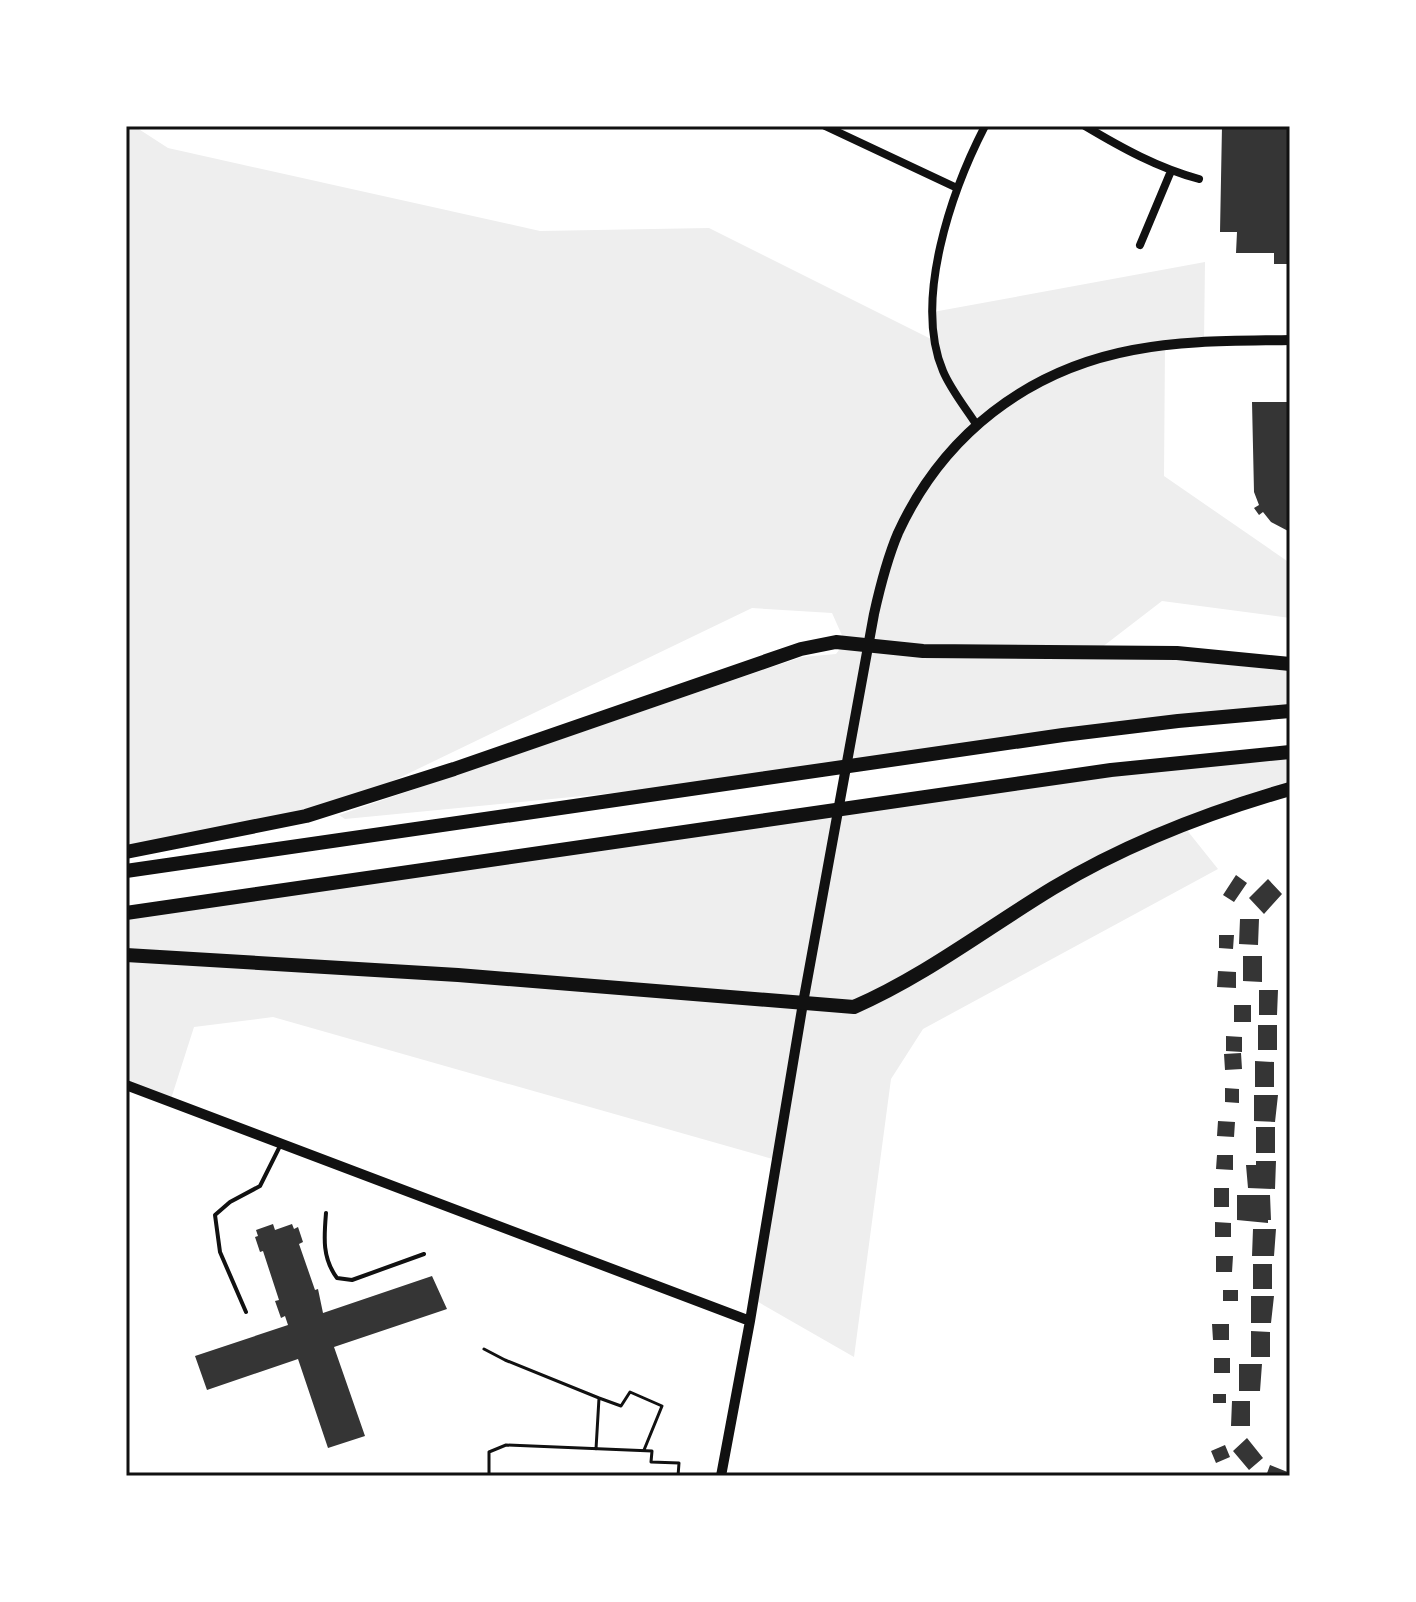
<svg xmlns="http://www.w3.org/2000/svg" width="1416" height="1602" viewBox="0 0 1416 1602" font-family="'Roboto Condensed',sans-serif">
<rect width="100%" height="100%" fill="#fff"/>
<path fill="#eee" d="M126,126H134L168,148L540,231L709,228L935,341L933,312L1205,262L1204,342L1165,345L1164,476L1290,563V618L1162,601L1097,651L1290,671V705L778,777L345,819L339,815L751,674L802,657L836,654L845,642L832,613L752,608L345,804L126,852Z
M1290,752V789L1182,824L1218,869L923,1029L891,1079L854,1357L753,1299L776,1160L273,1017L194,1027L170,1102L126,1085V913Z"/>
<path fill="#353535" d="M1222,126H1290V264H1274V253H1236L1237,232H1220Z
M1252,402H1290V532L1271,522L1263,512L1259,515L1254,508L1259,505L1254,492Z
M1236,875L1247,883L1234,902L1223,895Z
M1268,879L1282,894L1264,914L1249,898Z
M1240,919H1259L1258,945L1239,944Z
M1219,935H1234L1233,949L1219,948Z
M1243,956H1262V982L1243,981Z
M1218,971L1236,972V988L1217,987Z
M1259,990H1278L1277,1015H1259Z
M1234,1005H1251V1022H1234Z
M1258,1025H1277V1050H1258Z
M1226,1036L1242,1037V1052L1226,1051Z
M1241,1053L1242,1069L1225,1070L1224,1054Z
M1255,1061L1274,1062V1087H1255Z
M1225,1088L1239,1089V1103L1225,1102Z
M1254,1095H1278L1275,1122L1254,1121Z
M1218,1121L1235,1122L1234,1137L1217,1136Z
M1256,1127H1275V1153H1256Z
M1217,1155H1233V1170L1216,1169Z
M1256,1161H1276L1275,1189L1248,1188L1246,1165H1256Z
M1214,1188H1229V1207H1214Z
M1237,1195H1270L1271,1220H1268V1223L1237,1220Z
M1215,1222L1231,1223V1237H1215Z
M273,1224L275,1230L292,1224L294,1229L298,1227L303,1242L299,1244L315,1290L318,1289L323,1313L432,1276L447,1309L334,1347L365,1436L328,1448L298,1359L207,1390L195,1356L288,1325L285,1316L281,1318L275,1301L279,1300L263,1251L260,1252L255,1237L258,1236L256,1230Z
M1253,1229H1276L1274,1256H1252Z
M1216,1256H1233L1232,1272H1216Z
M1253,1264H1272V1289H1253Z
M1223,1290H1238V1301H1223Z
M1251,1296H1274L1271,1323H1251Z
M1212,1324H1229V1340H1213Z
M1251,1331L1270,1332V1357H1251Z
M1214,1358H1230V1373H1214Z
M1239,1364H1262L1260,1391H1239Z
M1213,1394H1226V1403H1213Z
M1232,1401H1250V1426H1231Z
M1247,1438L1263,1458L1249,1470L1233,1451Z
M1225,1445L1230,1457L1216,1463L1211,1451Z
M1270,1465L1290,1473V1476H1266Z"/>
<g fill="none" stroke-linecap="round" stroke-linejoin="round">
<path stroke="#111" stroke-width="3" d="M484,1349L505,1360L599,1398L596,1449
M599,1398L621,1406L630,1392L662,1406L644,1450
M489,1476V1452L506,1445L652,1451L651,1462L679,1463L678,1476"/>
<path stroke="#111" stroke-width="4" d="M326,1213C324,1237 322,1258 337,1278L352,1280L424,1254
M246,1312L220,1252L215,1215L230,1202L260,1186L280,1146"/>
<path stroke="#111" stroke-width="8" d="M825,126L957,188
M1085,126C1122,148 1158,168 1199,179
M1140,245L1171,171
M976,424C965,407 951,390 943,371C913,300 952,190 985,126"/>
<path stroke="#111" stroke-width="10" d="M126,1085L750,1321
M721,1476L750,1321L803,1003L874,614C880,587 887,559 898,533C943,435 1027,370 1133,350C1184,340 1238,341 1290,340"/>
<path stroke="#111" stroke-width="14" d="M126,852L306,816L454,769L801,649L836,642L923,651L1177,653L1290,664
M126,871L1063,735L1178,721L1290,711
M126,913L1111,770L1290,752
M126,955L458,975L854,1007C925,976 987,928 1053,888C1128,843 1206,813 1290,789"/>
</g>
<rect width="1416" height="1602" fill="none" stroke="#ffffff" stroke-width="256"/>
<rect x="128" y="128" width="1160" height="1346" fill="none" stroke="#111" stroke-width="3"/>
</svg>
